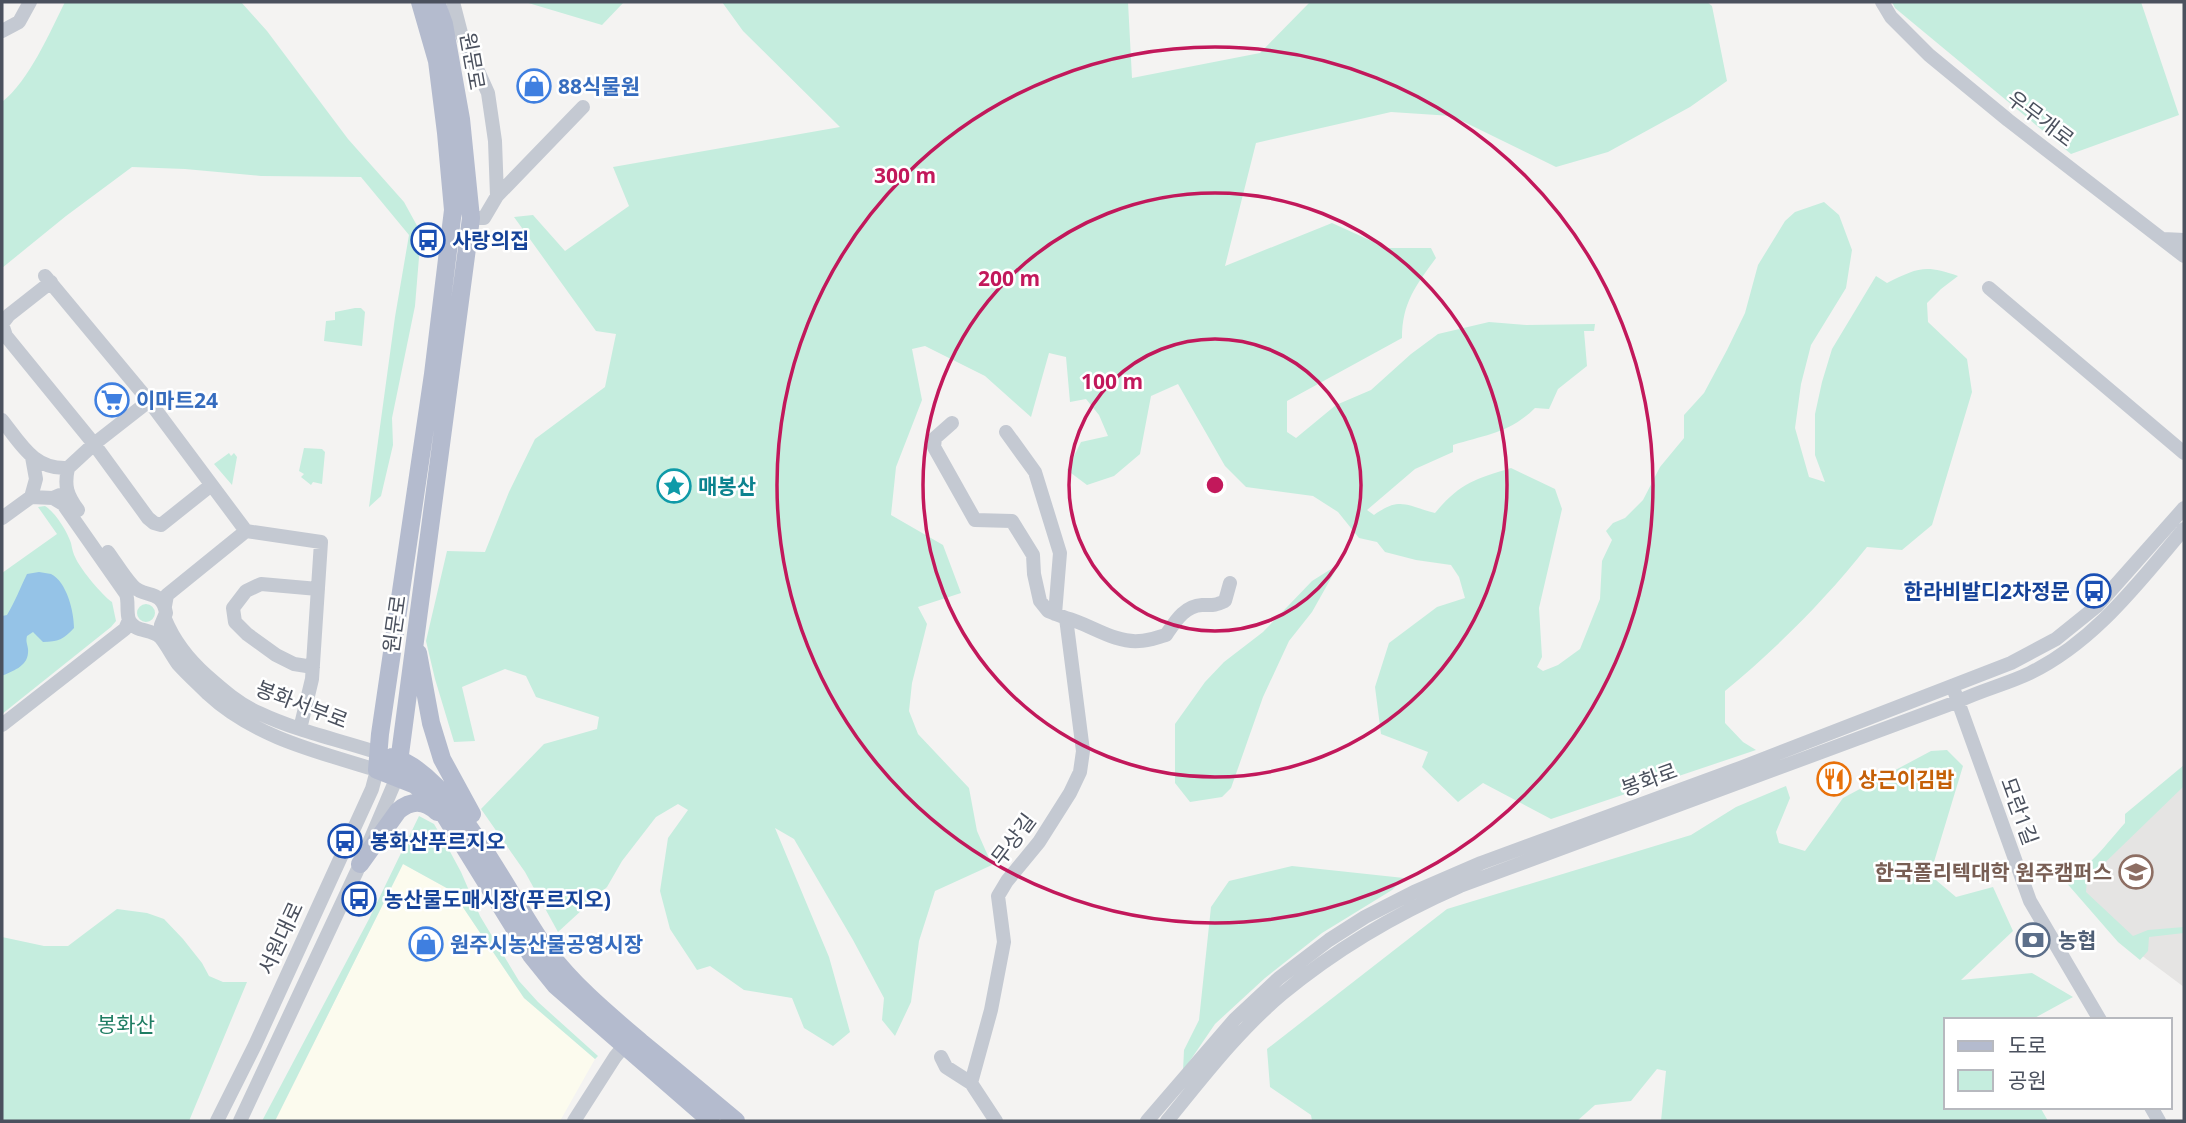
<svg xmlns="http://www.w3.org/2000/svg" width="2186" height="1123" viewBox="0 0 2186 1123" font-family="'Open Sans','Noto Sans KR',sans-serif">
<rect width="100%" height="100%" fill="#f4f3f2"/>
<path fill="#fcfbee" d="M403,864L452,891L524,998L595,1059L560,1121H275Z"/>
<path fill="#e5e4e3" d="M2184,772V987L2129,946L2074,887Z"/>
<path fill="#c5edde" d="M65,2H241L267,31L348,139L404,202L421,233L415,306L392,418L393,445L381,496L369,507L395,317L409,235L361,177L261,176L185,169L132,167L66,216L2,268V102C29,81 50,32 65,2Z
M525,2H624L602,25Z
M722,2H1128L1132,78L1260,53L1310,2H1707L1712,6L1727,81L1690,107L1608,152L1556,167L1452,116L1391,112L1256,143L1225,266L1332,223L1387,248H1431L1436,258C1416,285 1402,303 1402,338L1287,401V432L1296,438L1336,405L1371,390L1411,354L1438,334L1489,322L1526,325L1595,324L1594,331H1584L1587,366L1558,389L1549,409L1535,408C1510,433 1485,435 1453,445V452L1415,469L1367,510L1374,515C1400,496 1407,506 1435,513C1460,483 1475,479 1511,468L1555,489L1562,509L1539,608L1542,657L1537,667L1543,671L1558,665L1580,649L1600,599L1602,561L1612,540L1606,531L1613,523L1625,518L1643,500L1660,467L1684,438V415L1704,393L1727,350L1745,313L1758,265L1785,221L1795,212L1824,202L1839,215L1852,250L1846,288L1811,345L1801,384L1795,428L1809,477L1825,482L1815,455V414L1822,382L1832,349L1876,276L1887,283C1917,268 1925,264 1958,276L1941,289L1927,303L1928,322L1967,359L1972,392L1932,525L1902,550L1867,547C1825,600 1777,648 1725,691V723L1743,742L1756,750L1551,819L1483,783L1458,802L1422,767L1428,752L1381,734L1375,687L1389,643L1437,607L1465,598L1459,577L1451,565L1416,560L1385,552L1377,542L1359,538L1338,512L1313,496L1246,487L1225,466L1178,384L1151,396L1140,454L1114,476L1087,485L1067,470L1081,442L1108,436L1099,415L1086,399L1070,402L1066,357L1049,353L1031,417L985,376L925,346L912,349L922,400L896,467L891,515L943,545L961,593L918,607L927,624L912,683L909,711L918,734L969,788L977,831L992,865L935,891L919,941L911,1002L895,1036L882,1020L884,998L853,940L794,839L775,828L829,957L850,1032L833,1046L804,1028L792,998L744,990L710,966L697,970L670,929L660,891L668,838L688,810L678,804L656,817L622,861L607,887L558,932L525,872L481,809L544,744L597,729L599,717L536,697L526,676L505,669L462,687L475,741L454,742L435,679L426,641L447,551L485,552L509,492L535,439L605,387L616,334L596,331L514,217L533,215L565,251L629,206L613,167L840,127L743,31Z
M1892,2H2141L2179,115L2071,154L1895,8Z
M355,308H361L365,312L362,346L324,341L326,321L335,320V312Z
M304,448L322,449L325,452L322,484L313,482L311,485L301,477L304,474L299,471Z
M229,453L231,456L234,453L237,457L232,485L214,464Z
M45,506C55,512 67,531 71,543C72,548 73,554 76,559C82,571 102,595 112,602L116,621L111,627L2,714V573L57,534L38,507Z
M1339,564L1312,612L1289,641L1263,697L1231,788L1222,797L1190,802L1175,783V724L1205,682L1224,662L1263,632L1312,581Z
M137 613a9 9 0 1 1 18 0a9 9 0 1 1-18 0Z
M1947,750L1963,766L1930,875L1956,897L1993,887L2013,931L1961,980L2032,973L2073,997L2031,1020H1946V1107H2040L2048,1121H1661L1666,1071L1657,1069L1631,1101L1595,1105L1577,1121H1312L1311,1115L1270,1087L1267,1049L1447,909L1691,835L1736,807L1786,786L1790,798L1776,832L1779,843L1805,851L1843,798L1931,751Z
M2184,765V786L2087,880L2086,892L2133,936L2148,930L2184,927V933L2149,937L2148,951L2140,960L2118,942L2064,880C2089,869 2107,843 2125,823V814Z
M419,816L434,824L447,846L461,872L480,916L519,981L538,1002L598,1056L595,1059L524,998L452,891L403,864L275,1121H262L369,919Z
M1292,866L1404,878L1392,890L1322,933L1265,978L1215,1024L1183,1071L1184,1050L1199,1020L1211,907L1229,881Z
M117,909L147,913L164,919L183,939L202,963L209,976L223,982H247L189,1121H2V937L44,946H68Z"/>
<path fill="#95c3e7" d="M39,572C43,573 47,573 51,574C67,582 74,612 74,628C64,639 58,642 43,642L33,632L27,636C25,643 29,646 28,653C27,667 12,671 2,676V616L7,615C15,602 20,588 27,574Z"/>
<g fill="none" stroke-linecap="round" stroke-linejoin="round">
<path stroke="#c4c9d2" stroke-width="14" d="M453,2L461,33L488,93L495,141L497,196L484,218H471
M1882,2L1891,17L1929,55L2008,120L2184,256
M2,31L19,22L30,2
M497,196L583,107
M2163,239L2184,240
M45,276L149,401L246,531L321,542L312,679L300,729
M51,282L9,315L2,324L6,336L94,444L148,518L154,523L161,525L210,486
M1989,288L2184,453
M2,420C21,444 34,470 68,468
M952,423L935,438L934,447L975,520L1012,521L1033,555L1034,574L1040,601L1048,611L1066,618L1083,751L1080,772L1070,793L1039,842L1007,881L998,896L1004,942L991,1010L971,1083L996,1121
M1006,432L1035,472L1060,553L1055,614
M68,468C64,486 67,495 78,510
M68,468L94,444L149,401
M31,497L53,498L60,495
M31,497L36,479L32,457
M53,498L63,504L126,594C129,602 126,611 129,620C135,633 151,628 160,637C167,645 172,656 178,664C187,674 198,684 208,694C254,737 318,752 377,770L372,789L255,1045L217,1121
M2,518L31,497
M108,552C116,563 123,575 132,585C144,599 162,588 166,613L161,625
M165,606L167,595L246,531
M1066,618C1090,624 1114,643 1139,641C1148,641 1158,637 1166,635C1175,622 1184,606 1202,605C1213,605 1214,606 1225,601L1230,583
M165,619C174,641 188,659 206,675C223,690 239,704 259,713C297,731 339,740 379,753
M313,667L294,664L276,655L247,634L235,622L233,608L246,591L261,584L318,589
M1955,693L2030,901L2100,1020
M2,725L125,629L129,620
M941,1057L946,1067L971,1083
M2151,1107L2159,1121
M240,1121L357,871L397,777
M574,1121L615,1057L624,1046
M1147,1121L1235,1019L1279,978L1329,940L1365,917L1414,892L1481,863L1740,768L2011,663L2056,639L2097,606L2184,508
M1167,1121C1203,1077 1238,1031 1282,994C1336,949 1396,914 1460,886L1959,701C1982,690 2007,684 2030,673C2095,641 2138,583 2184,529"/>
<path stroke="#b4bbce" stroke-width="18" d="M420,2L437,61L446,133L453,210L433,374L380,734L377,770L415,785L437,803L531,955L556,986L711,1121
M418,653L431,723L442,759L472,814
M392,757C453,773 510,900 547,950C574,986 608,1014 642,1043C674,1069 705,1095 736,1121
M397,777L471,218L461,119L444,24L436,2
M360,864L398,811C411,800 424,800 437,812"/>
</g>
<g fill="none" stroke="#c2185b" stroke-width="3.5">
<circle cx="1215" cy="485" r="146"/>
<circle cx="1215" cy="485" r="292"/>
<circle cx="1215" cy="485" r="438"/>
</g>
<defs>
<symbol id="shop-ring" viewBox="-11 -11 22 22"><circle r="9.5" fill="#fff" stroke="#3f7fe0" stroke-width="1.5"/><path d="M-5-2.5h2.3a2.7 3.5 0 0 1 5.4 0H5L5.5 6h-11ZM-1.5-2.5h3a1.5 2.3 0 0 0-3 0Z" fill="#3f7fe0"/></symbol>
<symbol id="bus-ring" viewBox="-11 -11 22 22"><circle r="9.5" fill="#fff" stroke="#1a4fb4" stroke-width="1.5"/><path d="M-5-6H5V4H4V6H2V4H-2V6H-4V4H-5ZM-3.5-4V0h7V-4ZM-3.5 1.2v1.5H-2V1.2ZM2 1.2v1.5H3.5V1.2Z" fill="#1a4fb4"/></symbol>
<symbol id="supermarket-ring" viewBox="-11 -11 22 22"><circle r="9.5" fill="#fff" stroke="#3f7fe0" stroke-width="1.5"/><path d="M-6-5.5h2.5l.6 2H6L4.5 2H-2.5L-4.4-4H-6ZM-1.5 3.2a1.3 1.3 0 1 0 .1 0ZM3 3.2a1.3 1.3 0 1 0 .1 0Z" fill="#3f7fe0"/></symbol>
<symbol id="sight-ring" viewBox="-11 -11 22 22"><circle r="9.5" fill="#fff" stroke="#0f9aa8" stroke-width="1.5"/><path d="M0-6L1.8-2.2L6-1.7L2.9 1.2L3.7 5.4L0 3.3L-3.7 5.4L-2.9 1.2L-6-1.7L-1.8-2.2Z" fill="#0f9aa8"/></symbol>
<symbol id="restaurant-ring" viewBox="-11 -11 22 22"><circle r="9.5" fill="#fff" stroke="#e8710a" stroke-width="1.5"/><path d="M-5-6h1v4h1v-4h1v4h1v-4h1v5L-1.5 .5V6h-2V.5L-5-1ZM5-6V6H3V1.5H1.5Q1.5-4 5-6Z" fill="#e8710a"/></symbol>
<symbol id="university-ring" viewBox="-11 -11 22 22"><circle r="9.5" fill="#fff" stroke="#8d6e63" stroke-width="1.5"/><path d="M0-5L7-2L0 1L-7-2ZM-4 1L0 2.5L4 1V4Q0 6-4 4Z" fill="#8d6e63"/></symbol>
<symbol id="bank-ring" viewBox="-11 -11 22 22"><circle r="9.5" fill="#fff" stroke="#5c6f8a" stroke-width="1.5"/><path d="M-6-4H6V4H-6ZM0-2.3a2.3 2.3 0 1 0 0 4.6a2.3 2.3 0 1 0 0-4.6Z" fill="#5c6f8a"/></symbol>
</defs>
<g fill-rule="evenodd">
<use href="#shop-ring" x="515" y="67" width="38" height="38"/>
<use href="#bus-ring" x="409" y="221" width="38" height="38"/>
<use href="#supermarket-ring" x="93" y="381" width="38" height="38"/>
<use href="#sight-ring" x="655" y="467" width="38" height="38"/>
<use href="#bus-ring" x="2075" y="572" width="38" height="38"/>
<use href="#restaurant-ring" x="1815" y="760" width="38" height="38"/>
<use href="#bus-ring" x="326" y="822" width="38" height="38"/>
<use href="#university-ring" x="2117" y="853" width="38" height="38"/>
<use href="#bus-ring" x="340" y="880" width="38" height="38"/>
<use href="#bank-ring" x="2014" y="921" width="38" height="38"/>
<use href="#shop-ring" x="407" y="925" width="38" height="38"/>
</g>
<g text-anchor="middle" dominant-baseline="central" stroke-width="5" stroke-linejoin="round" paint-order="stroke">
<g font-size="21" fill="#4b515e" stroke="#fff">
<text transform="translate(473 61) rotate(80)">원문로</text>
<text transform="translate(2041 118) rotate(37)">우무개로</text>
<text transform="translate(394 624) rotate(-82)">원문로</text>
<text transform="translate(302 704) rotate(21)">봉화서부로</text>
<text transform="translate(1649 779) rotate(-20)">봉화로</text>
<text transform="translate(2020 811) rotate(70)">모란1길</text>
<text transform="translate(1013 839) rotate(-53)">무상길</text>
<text transform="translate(280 938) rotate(-65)">서원대로</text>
</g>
<g font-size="21" font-weight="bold" fill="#366cbe" stroke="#fff" text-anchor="start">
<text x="558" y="86">88식물원</text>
<text x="136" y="400">이마트24</text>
<text x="450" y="944">원주시농산물공영시장</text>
</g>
<g font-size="21" font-weight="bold" fill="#164399" stroke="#fff" text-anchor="start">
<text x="452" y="240">사랑의집</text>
<text x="2070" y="591" text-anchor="end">한라비발디2차정문</text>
<text x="370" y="841">봉화산푸르지오</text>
<text x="384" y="899">농산물도매시장(푸르지오)</text>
</g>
<g font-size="21" font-weight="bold" fill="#0d838f" stroke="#fff" text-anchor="start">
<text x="698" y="486">매봉산</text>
</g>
<g font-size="21" font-weight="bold" fill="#c56008" stroke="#fff" text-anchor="start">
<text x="1858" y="779">상근이김밥</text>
</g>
<g font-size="21" font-weight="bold" fill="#785e54" stroke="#fff" text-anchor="end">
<text x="2112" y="872">한국폴리텍대학 원주캠퍼스</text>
</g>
<g font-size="21" font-weight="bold" fill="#4e5e75" stroke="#fff" text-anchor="start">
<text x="2058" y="940">농협</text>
</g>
<g font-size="21" fill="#1f7d63" stroke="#fff">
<text x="126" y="1024">봉화산</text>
</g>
</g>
<circle cx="1215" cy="485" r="10" fill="#c2185b" stroke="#fff" stroke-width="3.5"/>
<g font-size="21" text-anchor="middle" font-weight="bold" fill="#c2185b" stroke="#fff" stroke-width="5" stroke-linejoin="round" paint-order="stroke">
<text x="905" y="183">300 m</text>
<text x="1009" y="286">200 m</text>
<text x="1112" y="389">100 m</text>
</g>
<rect width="2186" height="1123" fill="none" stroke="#4b515e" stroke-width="7"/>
<rect x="1944" y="1018" width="228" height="91" fill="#ffffff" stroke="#b7b9bf" stroke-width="2"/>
<rect x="1958" y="1041" width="35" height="10" fill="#b4bbce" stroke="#b7b9bf" stroke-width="2"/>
<text x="2008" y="1053" font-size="21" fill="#4b515e">도로</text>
<rect x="1958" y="1070" width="35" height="21" fill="#c5edde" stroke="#b7b9bf" stroke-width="2"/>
<text x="2008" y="1088" font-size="21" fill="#4b515e">공원</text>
</svg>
